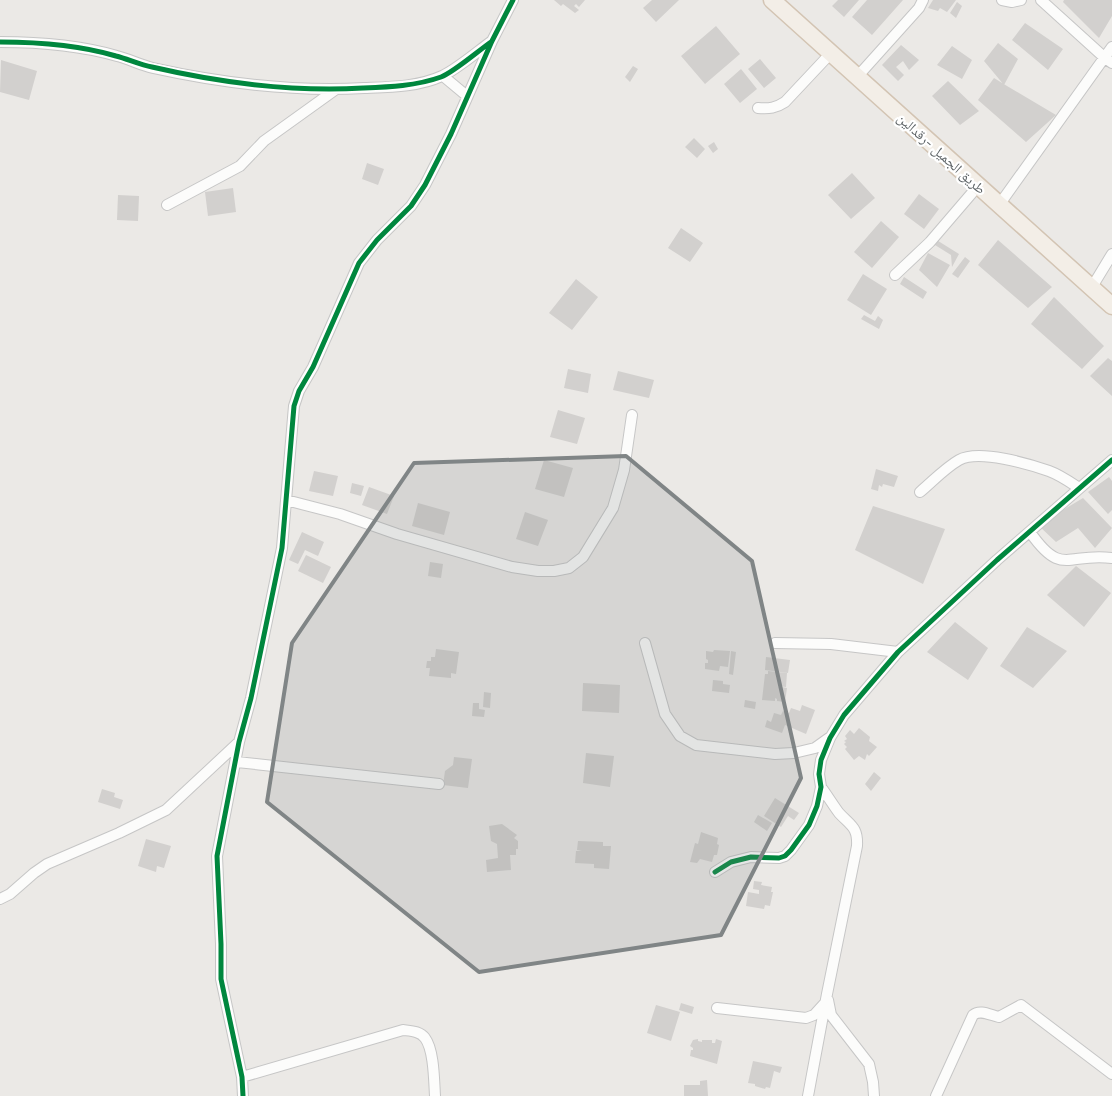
<svg xmlns="http://www.w3.org/2000/svg" width="1112" height="1096" viewBox="0 0 1112 1096" font-family="'Titillium Web','Noto Naskh Arabic',sans-serif">
<rect width="100%" height="100%" fill="#ebe9e6"/>
<path fill="#d2d0ce" d="M554,0H585L579,7L576,4L574,6L579,10L575,13L563,4L561,6Z
M652,0H679L656,22L643,8Z
M838,0H859L844,17L832,6Z
M867,0H903L872,35L852,17Z
M933,0H956L947,12L940,8L938,11L928,8Z
M1064,0H1112V16L1099,38L1063,2Z
M957,2L962,6L956,18L950,13Z
M1025,23L1063,49L1048,70L1012,40Z
M716,26L740,54L705,84L681,56Z
M998,43L1018,59L1004,85L984,61Z
M901,45L919,60L909,70L903,61L896,67L904,75L898,81L882,65Z
M952,46L972,60L962,79L937,65Z
M760,59L776,78L764,88L748,69Z
M1,60L37,71L29,100L0,92Z
M633,66L638,69L630,82L625,77Z
M741,69L757,89L740,103L724,84Z
M994,78L1007,86L1056,115L1026,142L978,100Z
M948,81L979,111L960,125L932,96Z
M694,138L705,149L697,158L685,147Z
M714,142L718,149L713,153L708,146Z
M367,163L384,169L378,185L362,179Z
M852,173L875,198L851,219L828,195Z
M233,188L236,212L208,216L205,192Z
M919,194L939,209L924,229L904,214Z
M118,195L139,196L138,221L117,220Z
M881,221L899,237L872,268L854,252Z
M681,228L703,243L690,262L668,248Z
M935,239L959,254L952,267L951,255L935,245L929,251L926,248Z
M998,240L1052,287L1028,308L978,265Z
M928,253L950,265L937,287L919,270Z
M965,257L970,261L958,278L952,274Z
M863,274L887,289L871,315L847,300Z
M904,277L927,292L923,299L900,284Z
M576,279L598,297L572,330L549,313Z
M1054,297L1104,346L1082,369L1031,324Z
M864,315L875,321L878,316L883,320L879,329L861,319Z
M1108,358L1112,361V396L1090,376Z
M568,369L591,374L588,393L564,388Z
M618,371L654,380L649,398L613,390Z
M558,410L585,418L577,444L550,437Z
M544,460L573,468L564,497L535,489Z
M876,469L898,476L894,487L883,484L882,487L879,485L878,491L871,489Z
M314,471L338,476L333,496L309,491Z
M1109,477L1112,481V510L1108,514L1088,492Z
M352,483L364,486L361,496L350,493Z
M369,487L394,496L387,514L362,505Z
M1083,498L1112,528L1095,548L1078,528L1056,542L1038,525Z
M418,503L450,512L444,535L412,526Z
M873,506L945,529L923,584L855,550Z
M525,512L548,520L538,546L516,539Z
M302,532L324,542L318,556L305,550L298,564L289,560Z
M306,555L331,567L323,583L298,571Z
M430,562L443,564L441,578L428,576Z
M1076,566L1111,593L1084,627L1047,595Z
M955,622L988,648L968,680L927,652Z
M1027,627L1067,651L1033,688L1000,666Z
M436,649L459,652L456,674L451,673V678L429,676L430,668H426L427,661H431V657H435Z
M714,650L730,651L728,667L720,666L719,671L705,669V663H708V660L706,659V651L713,652Z
M731,651L736,652L733,675L729,674Z
M766,657L790,660L788,673L765,670Z
M768,671L787,673L786,687L777,686L787,688L785,702L777,701V699L775,698V701L762,700L765,674H768Z
M713,680L723,681V684L730,685L729,693L712,691Z
M583,683L620,685L619,713L582,711Z
M484,692L491,693L490,708L483,707Z
M745,700L756,702L755,709L744,707Z
M473,703H479V709L485,710L484,717L472,716Z
M802,705L815,710L806,734L785,725L782,733L765,727L767,720L771,722L774,713L781,715L783,711L789,713L791,708L800,711Z
M859,728L870,737L869,741L877,747L869,756L867,754L865,760L859,756L854,760L845,749L847,747L844,744L846,742L844,741L847,739L845,736L850,730L854,734Z
M586,753L614,756L610,787L583,783Z
M454,757L472,759L468,788L443,785L445,771L453,765Z
M874,772L881,778L871,791L865,784Z
M102,789L115,793L114,797L123,800L120,809L98,802Z
M775,798L799,813L794,820L788,816L781,827L764,816Z
M758,815L772,823L767,831L754,822Z
M502,824L517,835L514,838L518,841V849H516V855H510L511,870L487,872L486,860L498,858L497,844L491,841L489,826Z
M701,832L718,838L717,844L719,845L717,855H714L712,862L700,859L697,863L690,862L695,843L698,844Z
M146,839L171,846L164,868L157,866L156,872L138,866Z
M578,841L603,842V846H611L609,869L594,868V864L575,863L576,851H582L577,850Z
M754,881L762,882L761,885L772,887L771,892H773L770,906L765,905L764,909L746,906L748,892L759,894V890L753,889Z
M681,1003L694,1007L692,1014L679,1010Z
M656,1005L680,1012L671,1041L647,1033Z
M698,1039V1041L702,1042V1040H712V1043H715L716,1039L722,1041L717,1064L690,1056L691,1050H693V1048L690,1046L693,1040Z
M753,1061L782,1067L780,1073L774,1071L770,1088L766,1087L765,1089L755,1086V1084L748,1083Z
M707,1080L708,1096H684V1085H700V1081Z"/>
<g fill="none" stroke-linecap="round" stroke-linejoin="round">
<defs>
<path id="street" d="M1002,0L1012,2L1021,0
M1041,0L1105,58L1112,63
M0,42C39,42 79,45 117,56C129,59 140,65 153,68C221,83 293,92 364,88C390,87 418,87 442,76C456,70 478,51 492,41
M443,76L467,96
M857,77L919,8L923,0
M758,108C769,109 776,108 785,102L831,53
M167,205L240,166L264,141L335,90
M999,205L1112,47
M895,275L930,242L978,186
M1092,287L1112,254
M920,492C933,481 945,468 959,460C979,449 1029,464 1049,471C1060,475 1070,482 1079,488
M286,500L340,514L397,534L512,567L538,571H554L569,568L583,557L613,508L624,470L632,415
M1030,532C1062,578 1068,552 1112,558
M645,643L665,714L680,736L696,745L775,754L794,753L815,748L829,738
M775,643L831,644L898,652
M237,762L439,784
M715,872L731,862L751,857L779,858L785,856L791,850L809,825L817,806L821,787L819,774L821,760L830,738L844,715L898,652L997,560L1112,460
M0,899L10,894L34,873L47,864L119,833L166,810L239,742
M828,1000L831,1015L869,1064L873,1082L874,1096
M717,1008L806,1018L814,1015L824,1004
M242,1077L403,1030C411,1031 420,1031 425,1038C434,1050 434,1080 435,1096
M243,1096L242,1077L221,979V944L217,856L239,742L251,698L282,548L294,406L299,391L313,367L359,263L377,240L411,206L425,185L451,134L492,41L513,0
M808,1096L827,994L857,846C858,827 851,826 839,813C833,805 827,795 821,787
M936,1096L973,1015C980,1009 990,1015 999,1017L1021,1005L1112,1074"/>
<path id="primary" d="M772,0L1112,306"/>
</defs>
<use href="#street" stroke="#c6c6c6" stroke-width="12"/>
<use href="#primary" stroke="#d3c4b3" stroke-width="19"/>
<use href="#street" stroke="#fcfcfb" stroke-width="10"/>
<use href="#primary" stroke="#f3eee7" stroke-width="16"/>
<defs>
<path id="cycleway" d="M0,42C39,42 79,45 116,56C128,59 140,65 152,67C221,83 293,92 363,88C389,87 416,86 441,77C454,72 478,51 491,42
M715,872L731,862L751,857L779,858L785,856L791,850L809,825L817,806L821,787L819,774L821,760L830,738L844,715L898,652L997,560L1112,460
M243,1096L242,1077L221,979V944L217,856L239,742L251,698L282,548L294,406L299,391L313,367L359,263L377,240L411,206L425,185L451,134L492,41L513,0"/>
</defs>
<use href="#cycleway" stroke="#fff" stroke-width="8"/>
<use href="#cycleway" stroke="#00873e" stroke-width="5"/>
</g>
<path fill="#808586" fill-opacity="0.2" stroke="#808586" stroke-width="4" stroke-linejoin="round" d="M626,456L752,561L801,778L721,935L479,972L267,802L292,643L414,463Z"/>
<g text-anchor="middle" dominant-baseline="central" stroke-width="4.5" stroke-linejoin="round" paint-order="stroke">
<g font-size="14" fill="#5b6164" stroke="#fff">
<text transform="translate(942 153) rotate(42)">طريق الجميل -رقدالين</text>
</g>
</g>
</svg>
